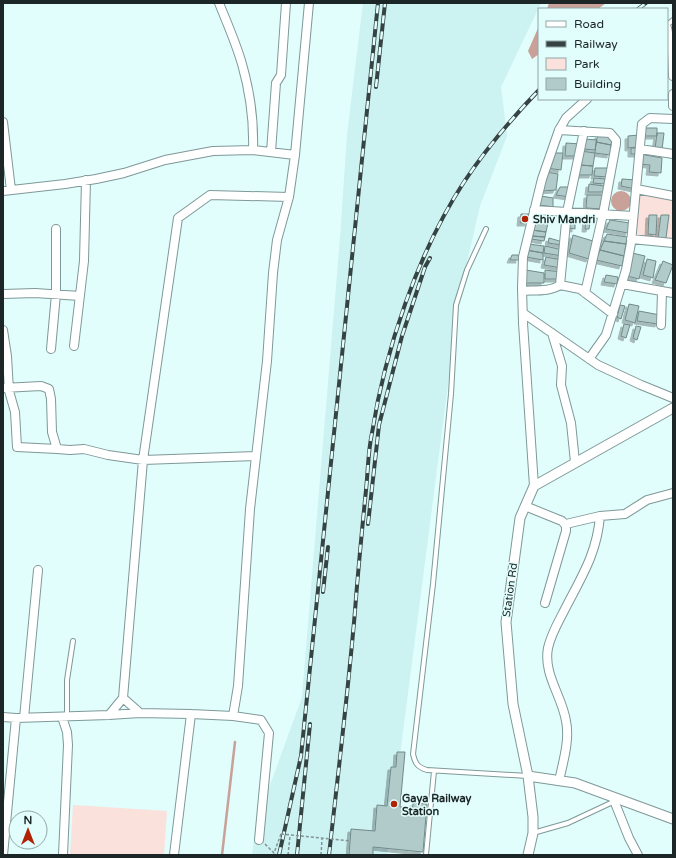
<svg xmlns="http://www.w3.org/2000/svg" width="676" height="858" viewBox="0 0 676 858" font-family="'Varela Round',sans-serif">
<defs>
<filter id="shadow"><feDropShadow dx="-3" dy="3" stdDeviation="0" flood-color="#0004"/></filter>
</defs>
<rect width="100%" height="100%" fill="#e1fdfc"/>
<path fill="#ccf2f1" d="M363,3H541L501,87L507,136L480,206L460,292L387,855H252L256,824L302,697L340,238L347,135Z"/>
<path fill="#fae1db" d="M638,191L673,197V242L633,238Z
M73,805L167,811L164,855H70Z"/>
<path fill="#c9a198" d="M549,3H606L598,9H547Z
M539,26V54L532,59L528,51Z
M611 201a10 10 0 1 1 20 0a10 10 0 1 1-20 0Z"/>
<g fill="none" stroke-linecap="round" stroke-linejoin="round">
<path stroke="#c9a198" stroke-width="2.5" d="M222,855L235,742"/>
</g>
<path fill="#b1cbcb" stroke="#708a89" filter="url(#shadow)" d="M643,128H657V136H642Z
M657,133H664L662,150L655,149Z
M598,135L613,137L611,145L596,142Z
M639,135L638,147L628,148V136Z
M584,139L597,140L595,150L583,149Z
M596,142L611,145L610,155L595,153Z
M566,143L581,144L578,156H565Z
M631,148H638L639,154H631Z
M581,151L595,153L593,166L580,165Z
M552,153H563L561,170L546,168Z
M640,154L662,158L661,173L649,172L650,165L639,164Z
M580,165L593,166L592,175H578Z
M595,168H608L607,177L594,176Z
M546,172L558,174L556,190L542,191Z
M594,178L605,179L604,184L593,183Z
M622,179L636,180L635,189L621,186Z
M589,184L604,186V192H588Z
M560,187H572L570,197L556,195Z
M587,195H603L602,209L586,208Z
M541,196L553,198V207L539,205Z
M521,214H529L528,223H520Z
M571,215L575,216V229L569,228Z
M649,215H657L656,235L648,234Z
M661,215H669L666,238H658Z
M586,216H591L589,229H585Z
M610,220L630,223L628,233L606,229Z
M533,221L548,223L546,232L532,230Z
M532,230L546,232L545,237L532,236Z
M607,234L627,237L626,244L604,241Z
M573,235L593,241L589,259L569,253Z
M532,236L545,237L544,241L531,239Z
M549,238L563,242L562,245L548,243Z
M604,241L626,244L624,256L600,250Z
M528,244L544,246L543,253L526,250Z
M545,246L563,250L562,256L544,253Z
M526,250L543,253V260L526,257Z
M600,250L624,256L622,266L596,260Z
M632,253L645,256L639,279L627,276Z
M512,255H518L519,260H510Z
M546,257L562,260L561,268L544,265Z
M647,259L656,261L653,278L643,275Z
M663,261L673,265L666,283L655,280Z
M526,270L544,273V283H525Z
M545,270L561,272L560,279H545Z
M606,275L618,277L617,284L604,282Z
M629,304L639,306L635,323L625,320Z
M620,305L625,306L621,319L617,317Z
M639,311L660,315L658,324L637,321Z
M624,324L630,325L626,338L621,336Z
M636,326L641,327L637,340L633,338Z
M397,752H405L400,807H404L403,815H412L413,803L427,804L423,852L373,847V855H349L351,829L375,831L377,805L387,806L391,767H396Z"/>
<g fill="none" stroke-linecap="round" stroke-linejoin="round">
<defs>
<path id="service" d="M667,25L673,20
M486,229L467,270L456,305L451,394L433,584L413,754C415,763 417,767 427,770L528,776
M67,716V680L73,641
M533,833L568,823L615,801
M426,855L434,771"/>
<path id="minor" d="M219,3C227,23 236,43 242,64C250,92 254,121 253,150
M667,28L672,50L673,76
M673,106V94
M3,122L11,190
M559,130L610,133L616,140V144L603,214L585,293
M584,131L567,212L560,285L580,289L613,314
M640,149L673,154
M271,152L276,83L281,75L286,3
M295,155L309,3
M636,189L673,196
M3,191L65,184L96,179L124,173L165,160L213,151L253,150L295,155L289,197L277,240L273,273L267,361L250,509L238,686L233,716
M534,210L633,216
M631,239L673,243
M622,284L673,293
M522,291C534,290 550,292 560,285
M3,294L35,293L80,296
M523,313L598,365L641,385L673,398
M661,325L662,291
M3,330L7,356L9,391L15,412L17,447L57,449
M552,333L562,366L561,385L571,423L575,462
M74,346L84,261L86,180
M51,349L56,294V229
M589,359L606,335L626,270L631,243L642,124L650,118L673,119
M3,388L41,386L49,389L51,399L52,432L57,449L70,450L84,449L108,455L143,460L256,456
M534,486L523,323L522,288L523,257L542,179L559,130L566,118L587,99
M525,506L562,521L566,526V531L545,603
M566,524L600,516L625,514L647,500L673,493
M123,698L140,713L191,714L233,716L261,720L269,733L259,840
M109,715L123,698L143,460L178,218L210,195L289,197
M3,717L16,718L109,715L140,713
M62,717L67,732L68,745L63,855
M24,718L38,570
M559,781C563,762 570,740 566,721C562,696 543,674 548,648C551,634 559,621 565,609C582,576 597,553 600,516
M613,798L629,838L638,855
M3,855L16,718
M174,855L191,714"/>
<path id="tertiary" d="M528,776L575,783L673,819
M528,855L533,833V817L528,776L513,704L506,622L520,518L534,486L673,408"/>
</defs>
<use href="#service" stroke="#7f9898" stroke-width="6"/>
<use href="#minor" stroke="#7f9898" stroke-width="10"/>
<use href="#tertiary" stroke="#7f9898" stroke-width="11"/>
<path stroke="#819493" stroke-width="1.5" stroke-dasharray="3 2" stroke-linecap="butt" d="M265,844L274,853L281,834
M288,855L290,836
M321,855L322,839"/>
<use href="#service" stroke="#fff" stroke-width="4"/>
<use href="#minor" stroke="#fff" stroke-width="8"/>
<use href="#tertiary" stroke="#fff" stroke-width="9"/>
<defs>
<path id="rail" d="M638,9L646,3
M376,87L385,3
M368,524L379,425L402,336L425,267L430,258
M323,592L328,547
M279,855L301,756L378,3
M297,855L310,724
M329,855C338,774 348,693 355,611C358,571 362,530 366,490C368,471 368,451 372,433C385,350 418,252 464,182C486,149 512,118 539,90"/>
</defs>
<use href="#rail" stroke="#364343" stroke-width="4"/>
<use href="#rail" stroke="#e1fdfc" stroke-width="2.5" stroke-dasharray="8" stroke-linecap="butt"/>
<path stroke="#819493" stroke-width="1.5" stroke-dasharray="3 2" stroke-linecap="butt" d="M281,834L350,841"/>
</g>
<g fill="#af2204" stroke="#e1fdfc" stroke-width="1.5">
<circle cx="525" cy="219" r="4"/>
<circle cx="394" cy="804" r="4"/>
</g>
<g text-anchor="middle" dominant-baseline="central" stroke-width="3" stroke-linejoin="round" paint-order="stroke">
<g font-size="11" font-weight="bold" fill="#1c2626" stroke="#e1fdfc" text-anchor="start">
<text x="533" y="219">Shiv Mandri</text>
<text x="402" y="798">Gaya Railway<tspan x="402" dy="13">Station</tspan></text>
</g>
<g font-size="11" fill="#1c2626" stroke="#e1fdfc">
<text transform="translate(510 590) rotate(-82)">Station Rd</text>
</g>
</g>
<rect width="676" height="858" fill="none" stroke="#1c2626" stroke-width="8"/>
<rect x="538" y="8" width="130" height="92" fill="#e1fdfc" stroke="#92a7a6"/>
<rect x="546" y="21" width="20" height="6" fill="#ffffff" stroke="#92a7a6"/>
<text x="574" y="28" font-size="12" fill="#1c2626">Road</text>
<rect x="546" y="41" width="20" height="6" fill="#364343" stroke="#92a7a6"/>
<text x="574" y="48" font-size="12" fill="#1c2626">Railway</text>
<rect x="546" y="58" width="20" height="12" fill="#fae1db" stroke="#92a7a6"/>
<text x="574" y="68" font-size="12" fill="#1c2626">Park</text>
<rect x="546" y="78" width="20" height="12" fill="#b1cbcb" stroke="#92a7a6"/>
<text x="574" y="88" font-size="12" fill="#1c2626">Building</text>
<g transform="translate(28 830)"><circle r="19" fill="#e1fdfc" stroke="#92a7a6"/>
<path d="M0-3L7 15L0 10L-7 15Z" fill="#af2204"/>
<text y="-6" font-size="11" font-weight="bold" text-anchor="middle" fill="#1c2626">N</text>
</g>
</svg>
